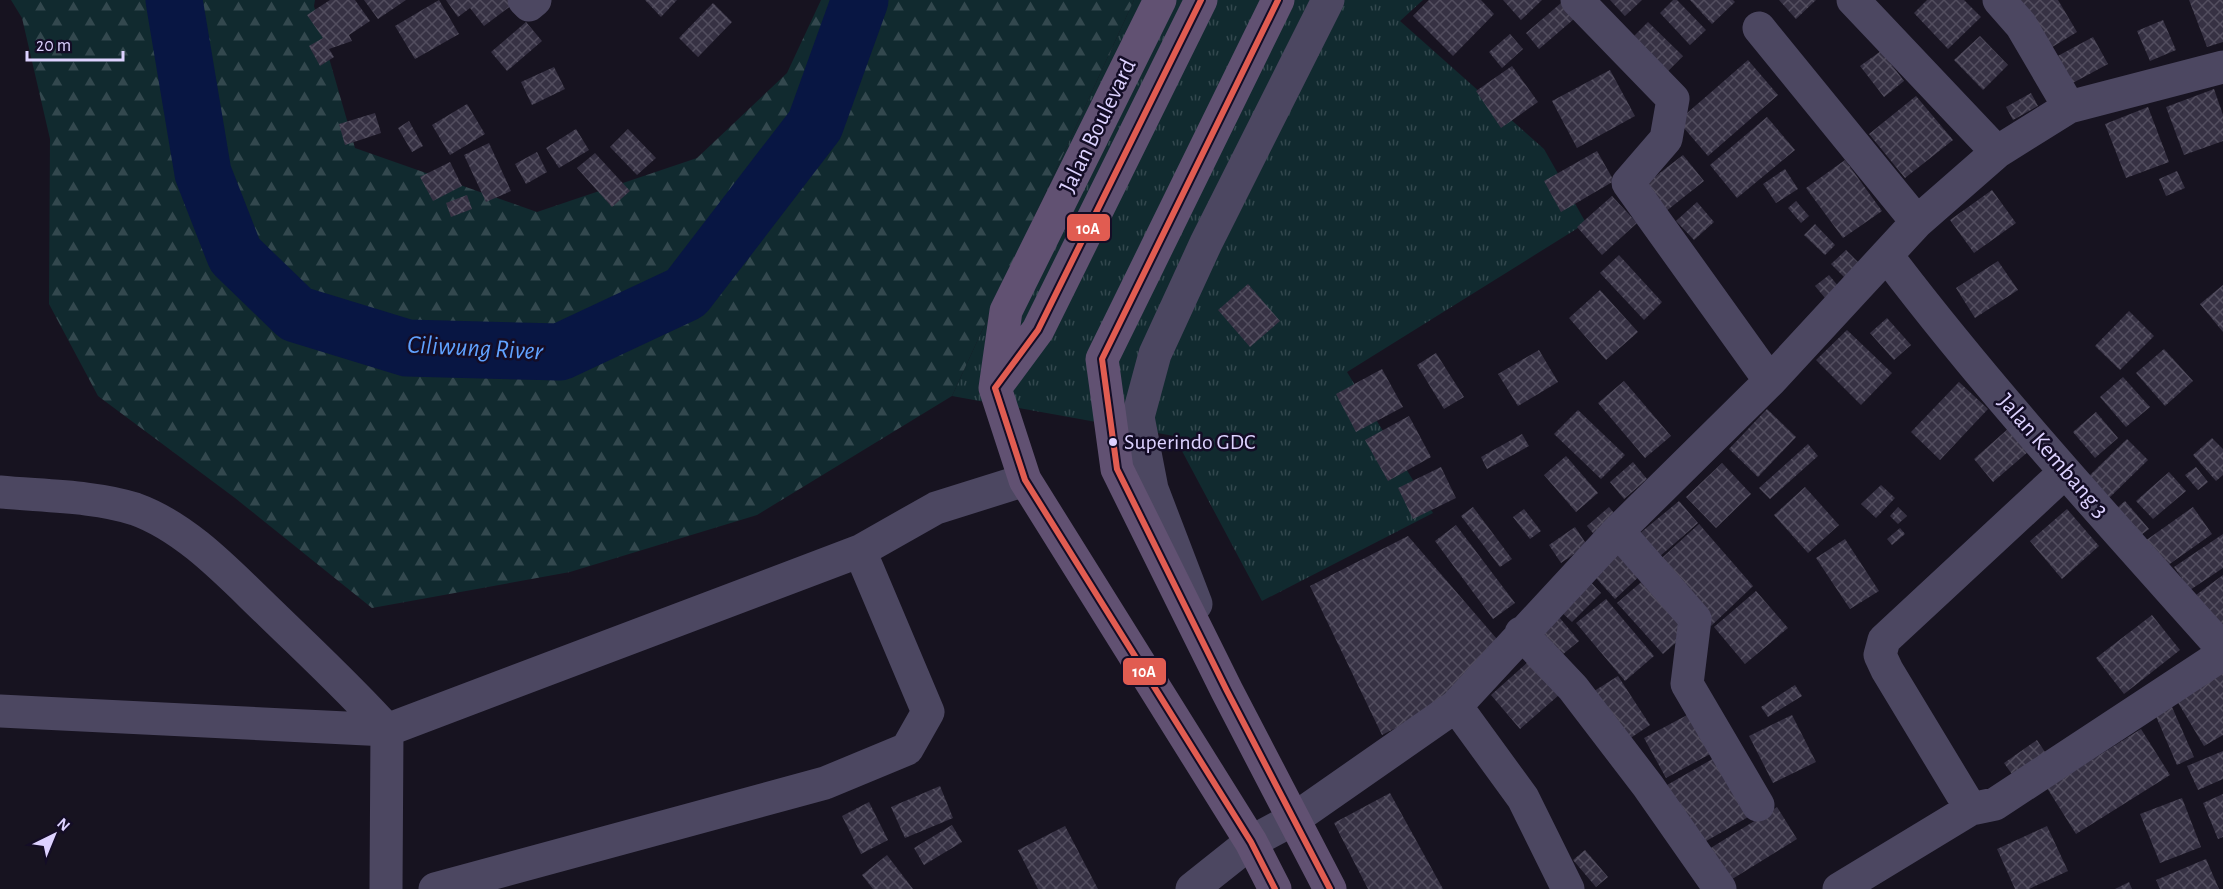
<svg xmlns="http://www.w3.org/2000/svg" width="2223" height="889" viewBox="0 0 2223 889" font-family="'Alegreya Sans',sans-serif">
<defs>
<pattern id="grass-tufts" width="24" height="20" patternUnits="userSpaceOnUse" patternTransform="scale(1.5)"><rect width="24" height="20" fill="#112a2f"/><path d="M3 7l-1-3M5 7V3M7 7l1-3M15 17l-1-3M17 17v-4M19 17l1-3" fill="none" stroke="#33484e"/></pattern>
<pattern id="forest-firs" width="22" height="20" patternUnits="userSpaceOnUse" patternTransform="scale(1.5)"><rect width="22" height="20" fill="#112a2f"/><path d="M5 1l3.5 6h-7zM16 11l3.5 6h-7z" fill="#33484e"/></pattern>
<pattern id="building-cross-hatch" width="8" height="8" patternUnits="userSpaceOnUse" patternTransform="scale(1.5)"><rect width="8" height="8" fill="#363143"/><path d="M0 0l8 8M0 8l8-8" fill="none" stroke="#534e5f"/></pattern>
</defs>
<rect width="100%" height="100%" fill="#171320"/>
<path fill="url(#grass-tufts)" d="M1134,0H1423L1400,21L1544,149L1586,223L1347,372L1433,513L1262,601L1174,436L952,396Z"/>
<path fill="url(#forest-firs)" d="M11,0H315L314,6L355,148L537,212L697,158L787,73L821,0H1134L952,396L757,515L570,572L372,608L235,498L98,396L49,304L50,139L22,18Z"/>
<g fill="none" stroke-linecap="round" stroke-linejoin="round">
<path stroke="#081643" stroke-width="57" d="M174,0L203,173L235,255L296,314L407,348L560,352L686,293L815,125L860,0"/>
</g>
<path fill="url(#building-cross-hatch)" d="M330,0H355L370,21L349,35L352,41L329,49L334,57L320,66L309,46L323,38L307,15Z
M364,0H406L378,19Z
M439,0L459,34L415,59L395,26Z
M446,0H508L512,5L484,26L470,8L458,17Z
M645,0H677L661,17Z
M1429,0H1481L1494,14L1453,56L1413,16Z
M1503,0H1542L1521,20Z
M1610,0H1642L1625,16Z
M1673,0H1677L1706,30L1690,45L1660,13Z
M1690,0H1733L1735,2L1712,24Z
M1779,0H1816L1796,19Z
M1927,0H1964L1981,17L1948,49L1914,13Z
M2012,0H2058L2077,32L2044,52Z
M2189,0H2223V42L2207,47Z
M713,3L732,22L698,57L679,38Z
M1561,3L1574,19L1539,49L1526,33Z
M2163,20L2176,50L2150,61L2137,31Z
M526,22L542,41L507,71L491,52Z
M1648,22L1683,56L1658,81L1623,47Z
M1510,34L1523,49L1502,68L1489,52Z
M1980,36L2008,65L1983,90L1954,60Z
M2093,37L2108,64L2069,85L2054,58Z
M1881,51L1904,81L1884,97L1860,66Z
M1748,60L1778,95L1708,156L1678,121Z
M1512,66L1538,102L1501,128L1476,91Z
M554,67L565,89L532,105L521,82Z
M1610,70L1635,116L1577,148L1552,101Z
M2214,89L2223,115V141L2184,155L2166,107Z
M2031,93L2038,106L2013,120L2006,107Z
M1916,96L1953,140L1905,178L1869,134Z
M467,104L485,134L450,155L432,125Z
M2148,107L2169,162L2126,178L2105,124Z
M375,113L381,133L345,145L339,124Z
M1767,117L1795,150L1737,198L1710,165Z
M409,121L423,146L412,152L398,128Z
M576,129L589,150L559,168L546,148Z
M628,129L656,158L637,175L610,147Z
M489,143L511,191L486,202L464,155Z
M1597,151L1614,181L1561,212L1544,181Z
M537,152L547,172L526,184L515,164Z
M595,153L630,191L612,207L577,168Z
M1683,155L1704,181L1660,216L1639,189Z
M1845,160L1882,211L1843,238L1806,188Z
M450,162L462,186L433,201L420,177Z
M1785,169L1798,189L1776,203L1763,184Z
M2177,171L2185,188L2166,196L2159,179Z
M1992,190L2016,223L1974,253L1950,220Z
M467,195L472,209L451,217L446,203Z
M1612,196L1637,223L1602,255L1577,227Z
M1796,201L1809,216L1801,223L1788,208Z
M1697,202L1714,222L1694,240L1676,221Z
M1815,224L1835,245L1825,255L1804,235Z
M1846,250L1862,266L1847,280L1831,264Z
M1619,255L1662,302L1644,320L1600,273Z
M1998,261L2018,290L1975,318L1956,288Z
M1829,275L1839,287L1825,298L1815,286Z
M1248,284L1280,321L1250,347L1218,310Z
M2223,285V332L2200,304Z
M1600,290L1638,332L1606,360L1569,318Z
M2129,311L2154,336L2120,370L2095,346Z
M1887,318L1911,345L1894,360L1870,333Z
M1847,330L1892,373L1861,405L1816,360Z
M2164,349L2193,381L2165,406L2136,373Z
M1539,350L1558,382L1518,406L1498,374Z
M1436,353L1464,397L1444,409L1417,365Z
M1382,369L1403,407L1356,432L1336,394Z
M2123,377L2150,407L2126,427L2100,397Z
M1624,381L1671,436L1645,458L1598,403Z
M1959,382L1988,409L1940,460L1911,432Z
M1767,409L1796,437L1758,477L1729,449Z
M1578,410L1625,455L1601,479L1554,434Z
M2096,412L2118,438L2095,458L2073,432Z
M1409,416L1431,457L1388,481L1365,440Z
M2009,428L2029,451L1993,482L1974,459Z
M1522,434L1529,446L1487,469L1481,457Z
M2212,438L2223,449V475L2216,481L2193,455Z
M2127,439L2148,460L2109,498L2088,477Z
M1808,444L1818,456L1770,499L1759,488Z
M1566,456L1598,493L1576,512L1544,475Z
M1633,462L1647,479L1624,499L1610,482Z
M1722,463L1751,494L1716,528L1686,497Z
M1441,467L1456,498L1413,519L1398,488Z
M2196,467L2208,482L2198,490L2185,475Z
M2169,472L2186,491L2153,519L2136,501Z
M1881,485L1895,498L1876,518L1861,504Z
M1805,487L1839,525L1808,553L1774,515Z
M1679,501L1698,523L1659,557L1639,534Z
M2125,501L2149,529L2133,541L2110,514Z
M1473,507L1512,559L1500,567L1461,516Z
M1609,507L1619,519L1597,538L1587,526Z
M1898,507L1907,516L1898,524L1890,516Z
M2193,507L2212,534L2164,568L2145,541Z
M1524,509L1541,531L1530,539L1513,517Z
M2067,509L2099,546L2062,579L2030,541Z
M1699,524L1753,586L1711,626L1653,566Z
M1456,525L1515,603L1493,619L1435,541Z
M1575,527L1587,545L1561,563L1549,545Z
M1900,528L1905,534L1892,545L1887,539Z
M2223,534V568L2190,590L2174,567Z
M1408,536L1503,646L1443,704L1382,735L1310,586Z
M1845,539L1879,591L1850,609L1816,558Z
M1619,541L1645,571L1615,599L1588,569Z
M2223,575V631L2196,595Z
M1585,576L1601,593L1572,622L1556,607Z
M1646,578L1691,629L1663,654L1617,603Z
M1756,591L1788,628L1745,664L1714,627Z
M1606,599L1654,656L1625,681L1576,623Z
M1554,611L1579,641L1562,655L1537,625Z
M2152,615L2180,650L2124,694L2096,658Z
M1529,661L1559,695L1520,729L1491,695Z
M2223,673V735L2204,746L2177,701Z
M1618,676L1650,725L1623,743L1591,693Z
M1795,685L1802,696L1768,717L1761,707Z
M2172,707L2194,757L2177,765L2155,714Z
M1691,713L1712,753L1666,778L1644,738Z
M1792,715L1816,762L1773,783L1749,736Z
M2141,729L2170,775L2076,834L2047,788Z
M2037,740L2051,761L2019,784L2004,763Z
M2223,751V779L2198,790L2187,766Z
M1723,753L1757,812L1701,844L1667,785Z
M940,786L953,818L905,838L891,807Z
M1390,793L1443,889H1368L1334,823Z
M2223,794V837L2218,839L2203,803Z
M2182,798L2201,847L2160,863L2140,814Z
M869,802L888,840L861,854L842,816Z
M1777,807L1797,839L1721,886L1701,854Z
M952,825L962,842L924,865L914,848Z
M1065,826L1098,889H1038L1018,850Z
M2047,826L2068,871L2029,889H2015L1997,849Z
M1585,850L1608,877L1596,887L1573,860Z
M887,855L913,889H873L862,875Z
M2206,859L2219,889H2160L2156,880Z
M2129,882L2132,889H2115Z"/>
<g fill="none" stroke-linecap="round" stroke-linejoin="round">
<path stroke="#4c4761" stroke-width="33" d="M524,0L529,5L535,0
M1577,0L1673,99L1666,139L1628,183L1770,381
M1853,0L1997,152
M1999,0L2021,25L2069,107
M1759,28L1917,222
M1888,257C1992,394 2109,521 2223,649
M0,492C42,496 96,496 135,509C188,528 231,576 271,614C310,652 350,689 387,730L860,551L936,508L1025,480
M1618,531L1695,619L1687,684L1758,805
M1196,604L1152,489L1138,417L1155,354L1206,243L1328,0
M1521,633L1573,688L1648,786L1720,889
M1456,706L1523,798L1568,889
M0,711L387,730L386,889
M1971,809L1887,670L1880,655L1884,640L2065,472
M435,889L825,783L907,749L928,712L860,551
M1192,889L1251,842L1294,819L1456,706L1618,531L1770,381L1917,222L1997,152L2069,107L2223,67
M1839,889L1971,809L1995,804L2223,654"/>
<path stroke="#615172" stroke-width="33" d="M1160,0L1006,311L995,388L1025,480L1251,842L1275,889
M1278,0L1102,359L1117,469L1227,691L1330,889
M998,384L1038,330L1201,0"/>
<defs>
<path id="bus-1" d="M1201,0L1038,330L995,388L1025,480L1251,842L1275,889
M1278,0L1102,359L1117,469L1227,691L1330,889"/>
</defs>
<use href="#bus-1" stroke="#140d26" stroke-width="10"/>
<use href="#bus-1" stroke="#e15c51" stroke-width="6"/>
</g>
<circle fill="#ddd2ff" stroke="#140d26" stroke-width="2" cx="1113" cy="442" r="5"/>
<g text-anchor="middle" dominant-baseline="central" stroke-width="5" stroke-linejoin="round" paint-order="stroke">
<g font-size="22" fill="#ddd2ff" stroke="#140d26" text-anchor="start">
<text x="1124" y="442">Superindo GDC</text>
</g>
<g font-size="24" fill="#ddd2ff" stroke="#140d26">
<text transform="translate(1098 126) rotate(-64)">Jalan Boulevard</text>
<text transform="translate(2053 456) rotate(49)">Jalan Kembang 3</text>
</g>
<g font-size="26" font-style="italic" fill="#60a2ff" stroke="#140d26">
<text transform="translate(475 348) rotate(3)">Ciliwung River</text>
</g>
</g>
<g stroke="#140d26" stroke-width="2">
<rect x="1066" y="213" width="45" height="29" rx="6" fill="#e15c51"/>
<rect x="1122" y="657" width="45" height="29" rx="6" fill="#e15c51"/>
</g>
<g font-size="16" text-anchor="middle" font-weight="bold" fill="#fff">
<text x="1088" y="234">10A</text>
<text x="1144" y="677">10A</text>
</g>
<g transform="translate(54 835) rotate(43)" stroke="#140d26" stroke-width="4.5" paint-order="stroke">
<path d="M0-4.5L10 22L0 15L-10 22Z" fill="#ddd2ff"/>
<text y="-9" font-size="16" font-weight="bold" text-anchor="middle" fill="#ddd2ff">N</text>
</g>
<path d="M27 51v9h96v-9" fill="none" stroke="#ddd2ff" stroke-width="3"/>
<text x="36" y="51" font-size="18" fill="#ddd2ff" stroke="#140d26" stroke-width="4.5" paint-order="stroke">20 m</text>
</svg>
